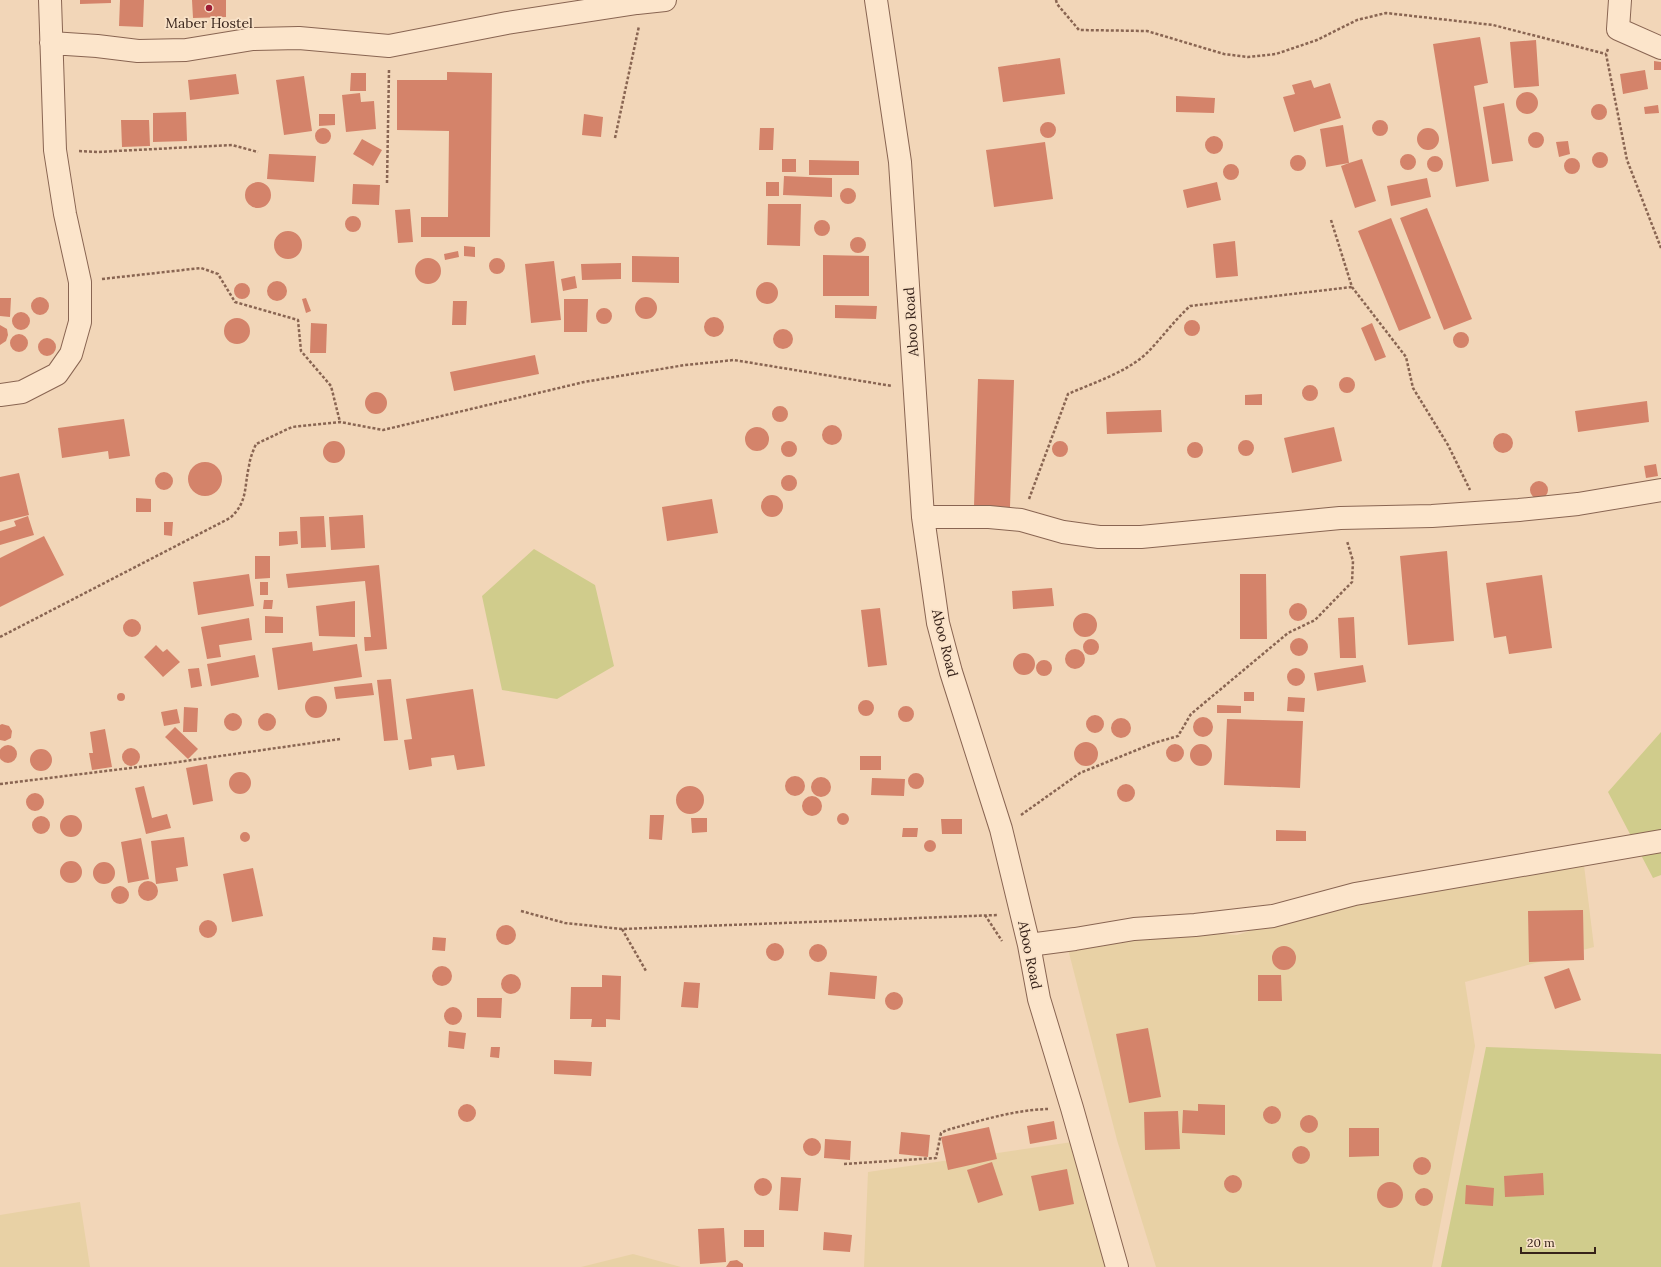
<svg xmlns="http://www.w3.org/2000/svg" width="1661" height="1267" viewBox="0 0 1661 1267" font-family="Lora,serif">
<rect width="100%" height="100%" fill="#f2d6b8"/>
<path fill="#e8d1a5" d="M1583,857L1594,947L1465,982L1475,1046L1432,1267H1156L1117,1140L1068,949L1148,928L1237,935L1358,896Z
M1079,1141L1114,1267H864L868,1172Z
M80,1202L90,1267H0V1215Z
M633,1254L681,1267H581Z"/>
<path fill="#d0cc8c" d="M534,549L595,585L614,666L557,699L502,690L482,596Z
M1661,732V875L1653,878L1608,792Z
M1486,1047L1661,1054V1267H1441Z"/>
<path fill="#d4836a" d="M80,0H111V3L80,4Z
M120,0H144L143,27L119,26Z
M192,0H226V17L193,18Z
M1480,37L1488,83L1474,86L1489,181L1456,187L1433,44Z
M1536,40L1539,86L1514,88L1510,42Z
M1060,58L1065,94L1003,102L998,67Z
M1654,61L1661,62V70H1654Z
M1645,70L1648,89L1623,94L1620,74Z
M447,72L492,73L490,237H421V217H448L449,131L397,130V80H447Z
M351,73H366V91H350Z
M236,74L239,94L190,100L188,80Z
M304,76L312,131L284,135L276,80Z
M1311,80L1314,88L1330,83L1341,118L1294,132L1283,97L1295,94L1292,85Z
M1516 103a11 11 0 1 1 22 0a11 11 0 1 1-22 0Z
M360,93L361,102L374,101L376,129L346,132L342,95Z
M1176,96L1215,98L1214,113L1176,112Z
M1504,103L1513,161L1492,164L1483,107Z
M1591 112a8 8 0 1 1 16 0a8 8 0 1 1-16 0Z
M1658,105L1659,113L1645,114L1644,107Z
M186,112L187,141L153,142V113Z
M319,114H335V125L319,126Z
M584,114L603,117L601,137L582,135Z
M1372 128a8 8 0 1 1 16 0a8 8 0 1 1-16 0Z
M121,120H149L150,146L122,147Z
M1040 130a8 8 0 1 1 16 0a8 8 0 1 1-16 0Z
M1343,125L1349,163L1362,159L1376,201L1355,208L1341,166L1349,163L1326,167L1320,129Z
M760,128H774L773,150H759Z
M1417 139a11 11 0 1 1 22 0a11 11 0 1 1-22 0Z
M315 136a8 8 0 1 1 16 0a8 8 0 1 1-16 0Z
M1528 140a8 8 0 1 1 16 0a8 8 0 1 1-16 0Z
M1205 145a9 9 0 1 1 18 0a9 9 0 1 1-18 0Z
M362,139L382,150L373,166L353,154Z
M1568,141L1570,154L1559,157L1556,142Z
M1045,142L1053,199L994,207L986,150Z
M1592 160a8 8 0 1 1 16 0a8 8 0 1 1-16 0Z
M1400 162a8 8 0 1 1 16 0a8 8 0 1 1-16 0Z
M269,154L316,156L314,182L267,179Z
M1290 163a8 8 0 1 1 16 0a8 8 0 1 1-16 0Z
M1427 164a8 8 0 1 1 16 0a8 8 0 1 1-16 0Z
M1564 166a8 8 0 1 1 16 0a8 8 0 1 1-16 0Z
M782,159H796V172H782Z
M809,160L859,161V175H809Z
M1223 172a8 8 0 1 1 16 0a8 8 0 1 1-16 0Z
M784,176L832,178V197L783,195Z
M1427,178L1431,197L1391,206L1387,186Z
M766,182H779V196H766Z
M1217,182L1221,200L1187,208L1183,190Z
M245 195a13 13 0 1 1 26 0a13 13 0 1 1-26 0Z
M353,184L380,185L379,205L352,204Z
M840 196a8 8 0 1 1 16 0a8 8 0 1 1-16 0Z
M768,204H801L800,246L767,245Z
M1427,208L1472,319L1444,330L1400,218Z
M410,209L413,242L398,243L395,210Z
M345 224a8 8 0 1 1 16 0a8 8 0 1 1-16 0Z
M1391,218L1431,318L1399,331L1358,231Z
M814 228a8 8 0 1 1 16 0a8 8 0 1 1-16 0Z
M274 245a14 14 0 1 1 28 0a14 14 0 1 1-28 0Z
M850 245a8 8 0 1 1 16 0a8 8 0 1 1-16 0Z
M1235,241L1238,276L1216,278L1213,244Z
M464,246L475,247V257L464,256Z
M458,251L459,257L445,260L444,254Z
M823,255L869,256V296H823Z
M632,256L679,257V283L632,282Z
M415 271a13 13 0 1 1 26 0a13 13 0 1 1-26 0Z
M489 266a8 8 0 1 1 16 0a8 8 0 1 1-16 0Z
M554,261L561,320L531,323L525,264Z
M621,263V279L582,280L581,264Z
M575,276L577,288L563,291L561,279Z
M267 291a10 10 0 1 1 20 0a10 10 0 1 1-20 0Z
M756 293a11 11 0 1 1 22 0a11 11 0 1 1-22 0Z
M234 291a8 8 0 1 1 16 0a8 8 0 1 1-16 0Z
M31 306a9 9 0 1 1 18 0a9 9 0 1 1-18 0Z
M635 308a11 11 0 1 1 22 0a11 11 0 1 1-22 0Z
M0,298H11L10,317L0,316Z
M306,298L311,311L306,313L302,299Z
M564,299H588L587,332H564Z
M453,301H467L466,325H452Z
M835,305L877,306L876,319L835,318Z
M596 316a8 8 0 1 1 16 0a8 8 0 1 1-16 0Z
M12 321a9 9 0 1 1 18 0a9 9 0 1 1-18 0Z
M704 327a10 10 0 1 1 20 0a10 10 0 1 1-20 0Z
M224 331a13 13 0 1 1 26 0a13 13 0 1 1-26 0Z
M1184 328a8 8 0 1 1 16 0a8 8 0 1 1-16 0Z
M311,323L327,324L326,353H310Z
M1372,323L1386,357L1375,361L1361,328Z
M0,325L7,329L8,335L6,341L0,345Z
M773 339a10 10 0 1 1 20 0a10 10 0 1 1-20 0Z
M1453 340a8 8 0 1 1 16 0a8 8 0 1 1-16 0Z
M10 343a9 9 0 1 1 18 0a9 9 0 1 1-18 0Z
M38 347a9 9 0 1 1 18 0a9 9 0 1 1-18 0Z
M535,355L539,374L454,391L450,372Z
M1339 385a8 8 0 1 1 16 0a8 8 0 1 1-16 0Z
M978,379L1014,380L1010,507L974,506Z
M1302 393a8 8 0 1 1 16 0a8 8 0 1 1-16 0Z
M365 403a11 11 0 1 1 22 0a11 11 0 1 1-22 0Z
M1262,394V405H1245V395Z
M1647,401L1649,422L1578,432L1575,411Z
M772 414a8 8 0 1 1 16 0a8 8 0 1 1-16 0Z
M1161,410L1162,432L1107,434L1106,412Z
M124,419L130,456L109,459L108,451L62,458L58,428Z
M822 435a10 10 0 1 1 20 0a10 10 0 1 1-20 0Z
M1334,427L1342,461L1292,473L1284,438Z
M745 439a12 12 0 1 1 24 0a12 12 0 1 1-24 0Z
M1493 443a10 10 0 1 1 20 0a10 10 0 1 1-20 0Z
M1238 448a8 8 0 1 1 16 0a8 8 0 1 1-16 0Z
M781 449a8 8 0 1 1 16 0a8 8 0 1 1-16 0Z
M1052 449a8 8 0 1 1 16 0a8 8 0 1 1-16 0Z
M323 452a11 11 0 1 1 22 0a11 11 0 1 1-22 0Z
M1187 450a8 8 0 1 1 16 0a8 8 0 1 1-16 0Z
M188 479a17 17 0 1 1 34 0a17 17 0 1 1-34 0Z
M1656,464L1658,476L1646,478L1644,466Z
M155 481a9 9 0 1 1 18 0a9 9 0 1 1-18 0Z
M19,473L29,515L0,522V477Z
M781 483a8 8 0 1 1 16 0a8 8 0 1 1-16 0Z
M1530 490a9 9 0 1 1 18 0a9 9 0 1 1-18 0Z
M761 506a11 11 0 1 1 22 0a11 11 0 1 1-22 0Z
M136,498L151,499V512H136Z
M712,499L718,533L667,541L662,507Z
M363,515L365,548L331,550L329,517Z
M28,516L34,535L0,545V531L16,526L14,521Z
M324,516L326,547L301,548L300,517Z
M164,522H173L172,536L164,535Z
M297,531L298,544L279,546V532Z
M44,536L64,575L0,607V558Z
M1447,551L1454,641L1408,645L1400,556Z
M255,556H270V578L255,579Z
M379,565L387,649L365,651L364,637H371L365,581L288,588L286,574Z
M249,574L254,606L198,615L193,582Z
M1240,574H1266L1267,639H1240Z
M1542,575L1552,648L1509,654L1506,636L1494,638L1486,583Z
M260,582H268V595H260Z
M1052,588L1054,606L1013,609L1012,591Z
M264,600H273L272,609H263Z
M355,601V637L319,636L316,606Z
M1289 612a9 9 0 1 1 18 0a9 9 0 1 1-18 0Z
M880,608L887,665L868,667L861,610Z
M1073 625a12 12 0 1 1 24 0a12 12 0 1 1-24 0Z
M265,616L283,617V633H265Z
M1354,617L1356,658H1340L1338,618Z
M249,618L252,640L219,645L221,657L207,659L201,627Z
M123 628a9 9 0 1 1 18 0a9 9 0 1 1-18 0Z
M1290 647a9 9 0 1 1 18 0a9 9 0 1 1-18 0Z
M1083 647a8 8 0 1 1 16 0a8 8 0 1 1-16 0Z
M312,642L313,651L357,644L362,677L278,690L272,648Z
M156,645L163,652L167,649L180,662L163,677L144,657Z
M1065 659a10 10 0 1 1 20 0a10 10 0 1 1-20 0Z
M1013 664a11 11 0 1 1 22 0a11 11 0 1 1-22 0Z
M255,655L259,677L211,686L207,664Z
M1036 668a8 8 0 1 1 16 0a8 8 0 1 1-16 0Z
M1363,665L1366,682L1317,691L1314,673Z
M199,668L202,686L191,688L188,669Z
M1287 677a9 9 0 1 1 18 0a9 9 0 1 1-18 0Z
M391,679L398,740L384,741L377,680Z
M372,683L374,695L336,699L334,687Z
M473,689L485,766L457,770L454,755L431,758L432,766L409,770L404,740L412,739L406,699Z
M1244,692H1254V701H1244Z
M117 697a4 4 0 1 1 8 0a4 4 0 1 1-8 0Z
M305 707a11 11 0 1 1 22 0a11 11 0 1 1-22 0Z
M1288,697L1305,698L1304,712L1287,711Z
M858 708a8 8 0 1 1 16 0a8 8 0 1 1-16 0Z
M1217,705L1241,706V713H1217Z
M898 714a8 8 0 1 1 16 0a8 8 0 1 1-16 0Z
M184,707L198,708L197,732H183Z
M177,709L180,723L164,726L161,712Z
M224 722a9 9 0 1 1 18 0a9 9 0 1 1-18 0Z
M258 722a9 9 0 1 1 18 0a9 9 0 1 1-18 0Z
M1086 724a9 9 0 1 1 18 0a9 9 0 1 1-18 0Z
M1193 727a10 10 0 1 1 20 0a10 10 0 1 1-20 0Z
M1111 728a10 10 0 1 1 20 0a10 10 0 1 1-20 0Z
M1227,719L1303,721L1300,788L1224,785Z
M2,724L9,726L12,731L11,738L5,741L0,740V725Z
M175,727L198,749L188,759L165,737Z
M105,729L112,767L92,770L89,753H93L90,732Z
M1074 754a12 12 0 1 1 24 0a12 12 0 1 1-24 0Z
M1166 753a9 9 0 1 1 18 0a9 9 0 1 1-18 0Z
M1190 755a11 11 0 1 1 22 0a11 11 0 1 1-22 0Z
M-1 754a9 9 0 1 1 18 0a9 9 0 1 1-18 0Z
M122 757a9 9 0 1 1 18 0a9 9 0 1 1-18 0Z
M30 760a11 11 0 1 1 22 0a11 11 0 1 1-22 0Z
M860,756H881V770H860Z
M207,764L213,801L193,805L186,768Z
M229 783a11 11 0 1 1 22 0a11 11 0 1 1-22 0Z
M908 781a8 8 0 1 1 16 0a8 8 0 1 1-16 0Z
M785 786a10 10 0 1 1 20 0a10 10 0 1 1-20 0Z
M811 787a10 10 0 1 1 20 0a10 10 0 1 1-20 0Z
M872,778L905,779L904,796L871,795Z
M1117 793a9 9 0 1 1 18 0a9 9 0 1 1-18 0Z
M676 800a14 14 0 1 1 28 0a14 14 0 1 1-28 0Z
M144,786L152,818L167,814L171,828L146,834L135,788Z
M26 802a9 9 0 1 1 18 0a9 9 0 1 1-18 0Z
M802 806a10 10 0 1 1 20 0a10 10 0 1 1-20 0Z
M837 819a6 6 0 1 1 12 0a6 6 0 1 1-12 0Z
M60 826a11 11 0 1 1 22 0a11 11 0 1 1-22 0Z
M650,815H664L662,840L649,839Z
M32 825a9 9 0 1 1 18 0a9 9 0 1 1-18 0Z
M691,818H707V832L692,833Z
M941,819H962V834H942Z
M903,828H918L917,837H902Z
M1276,830L1306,831V841H1276Z
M240 837a5 5 0 1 1 10 0a5 5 0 1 1-10 0Z
M184,837L188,866L176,868L178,881L156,884L151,841Z
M141,838L149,879L128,883L121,842Z
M924 846a6 6 0 1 1 12 0a6 6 0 1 1-12 0Z
M60 872a11 11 0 1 1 22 0a11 11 0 1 1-22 0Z
M93 873a11 11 0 1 1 22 0a11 11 0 1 1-22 0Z
M253,868L263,916L232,922L223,874Z
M138 891a10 10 0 1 1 20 0a10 10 0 1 1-20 0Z
M111 895a9 9 0 1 1 18 0a9 9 0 1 1-18 0Z
M1583,910L1584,960L1529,962L1528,911Z
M199 929a9 9 0 1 1 18 0a9 9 0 1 1-18 0Z
M496 935a10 10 0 1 1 20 0a10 10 0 1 1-20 0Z
M433,937L446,938L445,951L432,950Z
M766 952a9 9 0 1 1 18 0a9 9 0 1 1-18 0Z
M809 953a9 9 0 1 1 18 0a9 9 0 1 1-18 0Z
M1272 958a12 12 0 1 1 24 0a12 12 0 1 1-24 0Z
M432 976a10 10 0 1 1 20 0a10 10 0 1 1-20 0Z
M1569,968L1581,1000L1555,1009L1544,977Z
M830,972L877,976L875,999L828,995Z
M501 984a10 10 0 1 1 20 0a10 10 0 1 1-20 0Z
M602,975L621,976L620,1020L606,1019V1027H591L592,1019H570L571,987H602Z
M1258,975H1281L1282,1001H1258Z
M684,982L700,983L698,1008L681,1007Z
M885 1001a9 9 0 1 1 18 0a9 9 0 1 1-18 0Z
M477,998H502L501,1018L477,1017Z
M444 1016a9 9 0 1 1 18 0a9 9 0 1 1-18 0Z
M1148,1028L1161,1097L1129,1103L1116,1034Z
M449,1031L466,1033L464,1049L448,1047Z
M491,1047H500L499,1058L490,1057Z
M554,1060L592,1062L591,1076L554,1074Z
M1198,1104L1225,1105V1135L1182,1133L1183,1110L1198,1111Z
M458 1113a9 9 0 1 1 18 0a9 9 0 1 1-18 0Z
M1263 1115a9 9 0 1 1 18 0a9 9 0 1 1-18 0Z
M1178,1111L1180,1149L1145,1150L1144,1112Z
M1300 1124a9 9 0 1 1 18 0a9 9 0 1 1-18 0Z
M1054,1121L1057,1139L1030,1144L1027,1126Z
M989,1127L997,1159L948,1170L941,1137Z
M1349,1128H1379V1156L1349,1157Z
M901,1132L930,1135L928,1157L899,1154Z
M803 1147a9 9 0 1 1 18 0a9 9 0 1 1-18 0Z
M825,1139L851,1141L850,1160L824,1158Z
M1292 1155a9 9 0 1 1 18 0a9 9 0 1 1-18 0Z
M1413 1166a9 9 0 1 1 18 0a9 9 0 1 1-18 0Z
M992,1162L1003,1195L978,1203L967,1170Z
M1067,1169L1074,1204L1039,1211L1031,1176Z
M1543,1173L1544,1195L1505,1197L1504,1176Z
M1224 1184a9 9 0 1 1 18 0a9 9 0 1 1-18 0Z
M781,1177L801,1178L798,1211L779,1210Z
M754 1187a9 9 0 1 1 18 0a9 9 0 1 1-18 0Z
M1377 1195a13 13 0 1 1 26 0a13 13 0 1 1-26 0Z
M1466,1185L1494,1188L1493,1206L1465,1204Z
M1415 1197a9 9 0 1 1 18 0a9 9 0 1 1-18 0Z
M724,1228L726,1262L700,1264L698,1229Z
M744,1230H764V1247H744Z
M824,1232L852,1235L850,1252L823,1250Z
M737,1260L743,1264V1267H726L730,1261Z"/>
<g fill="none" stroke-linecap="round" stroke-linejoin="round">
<defs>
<path id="minor" d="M876,0L900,162L923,517L938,623L951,672L1001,829L1029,945L1039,999L1072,1108L1117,1267
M1620,0L1618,29L1661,48
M51,43L97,46L138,51L186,50L253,39L299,38L389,46L507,23L637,3L665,0
M0,395L22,392L57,374L71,354L80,322V282L65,214L55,150L50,0
M923,517H989L1021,520L1063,532L1099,537H1141L1340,518L1432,516L1519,510L1578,504L1661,490
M1029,945L1075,939L1134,929L1195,925L1273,916L1355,894L1661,841"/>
</defs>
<use href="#minor" stroke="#896552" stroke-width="24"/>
<path stroke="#896552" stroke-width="2.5" stroke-dasharray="3 2" stroke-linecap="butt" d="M1056,0L1057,4L1079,30L1147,31L1224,54L1248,57L1276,54L1317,40L1357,20L1386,13L1493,25L1606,54
M1608,49L1606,54L1627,160L1661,248
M615,138L639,26
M79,151L97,152L232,145L258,152
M387,183L389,70
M1331,220L1352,287L1406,357L1413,388L1448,445L1470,490
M102,279L201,268L218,274L235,302L298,320L301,351L331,386L340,422
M1029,499L1068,394C1095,382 1128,372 1149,351C1163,336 1175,320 1190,306L1352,287
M0,637L230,518C248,502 244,487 249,466C250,458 253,451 256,444L292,427L340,422L383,430L584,382L685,365L734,360L892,386
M0,784L171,763L340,739
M1021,815L1080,773L1154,743L1178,736L1191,714L1288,633L1315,620L1352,582L1353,561L1347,541
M521,911L565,923L622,929L998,915
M985,915L1002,941
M622,929L646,971
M844,1164L936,1158L941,1133L947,1130C979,1121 1013,1110 1048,1109"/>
<use href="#minor" stroke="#fce5cb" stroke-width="22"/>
</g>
<circle fill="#9d1c34" stroke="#f9e2c8" stroke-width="1.5" cx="209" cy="8" r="4"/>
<g text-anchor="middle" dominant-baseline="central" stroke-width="3.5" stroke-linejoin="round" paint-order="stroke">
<g font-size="14" fill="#362219" stroke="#f9e2c8">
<text x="209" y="23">Maber Hostel</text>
</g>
<g font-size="14" fill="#362219" stroke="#f9e2c8">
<text transform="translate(911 322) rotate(-94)">Aboo Road</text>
<text transform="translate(945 643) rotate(76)">Aboo Road</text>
<text transform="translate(1030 955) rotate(78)">Aboo Road</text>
</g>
</g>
<path d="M1521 1247v6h74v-6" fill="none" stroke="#362219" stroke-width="2"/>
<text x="1527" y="1247" font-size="12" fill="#362219" stroke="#f9e2c8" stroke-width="3" paint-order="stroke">20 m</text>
</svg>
